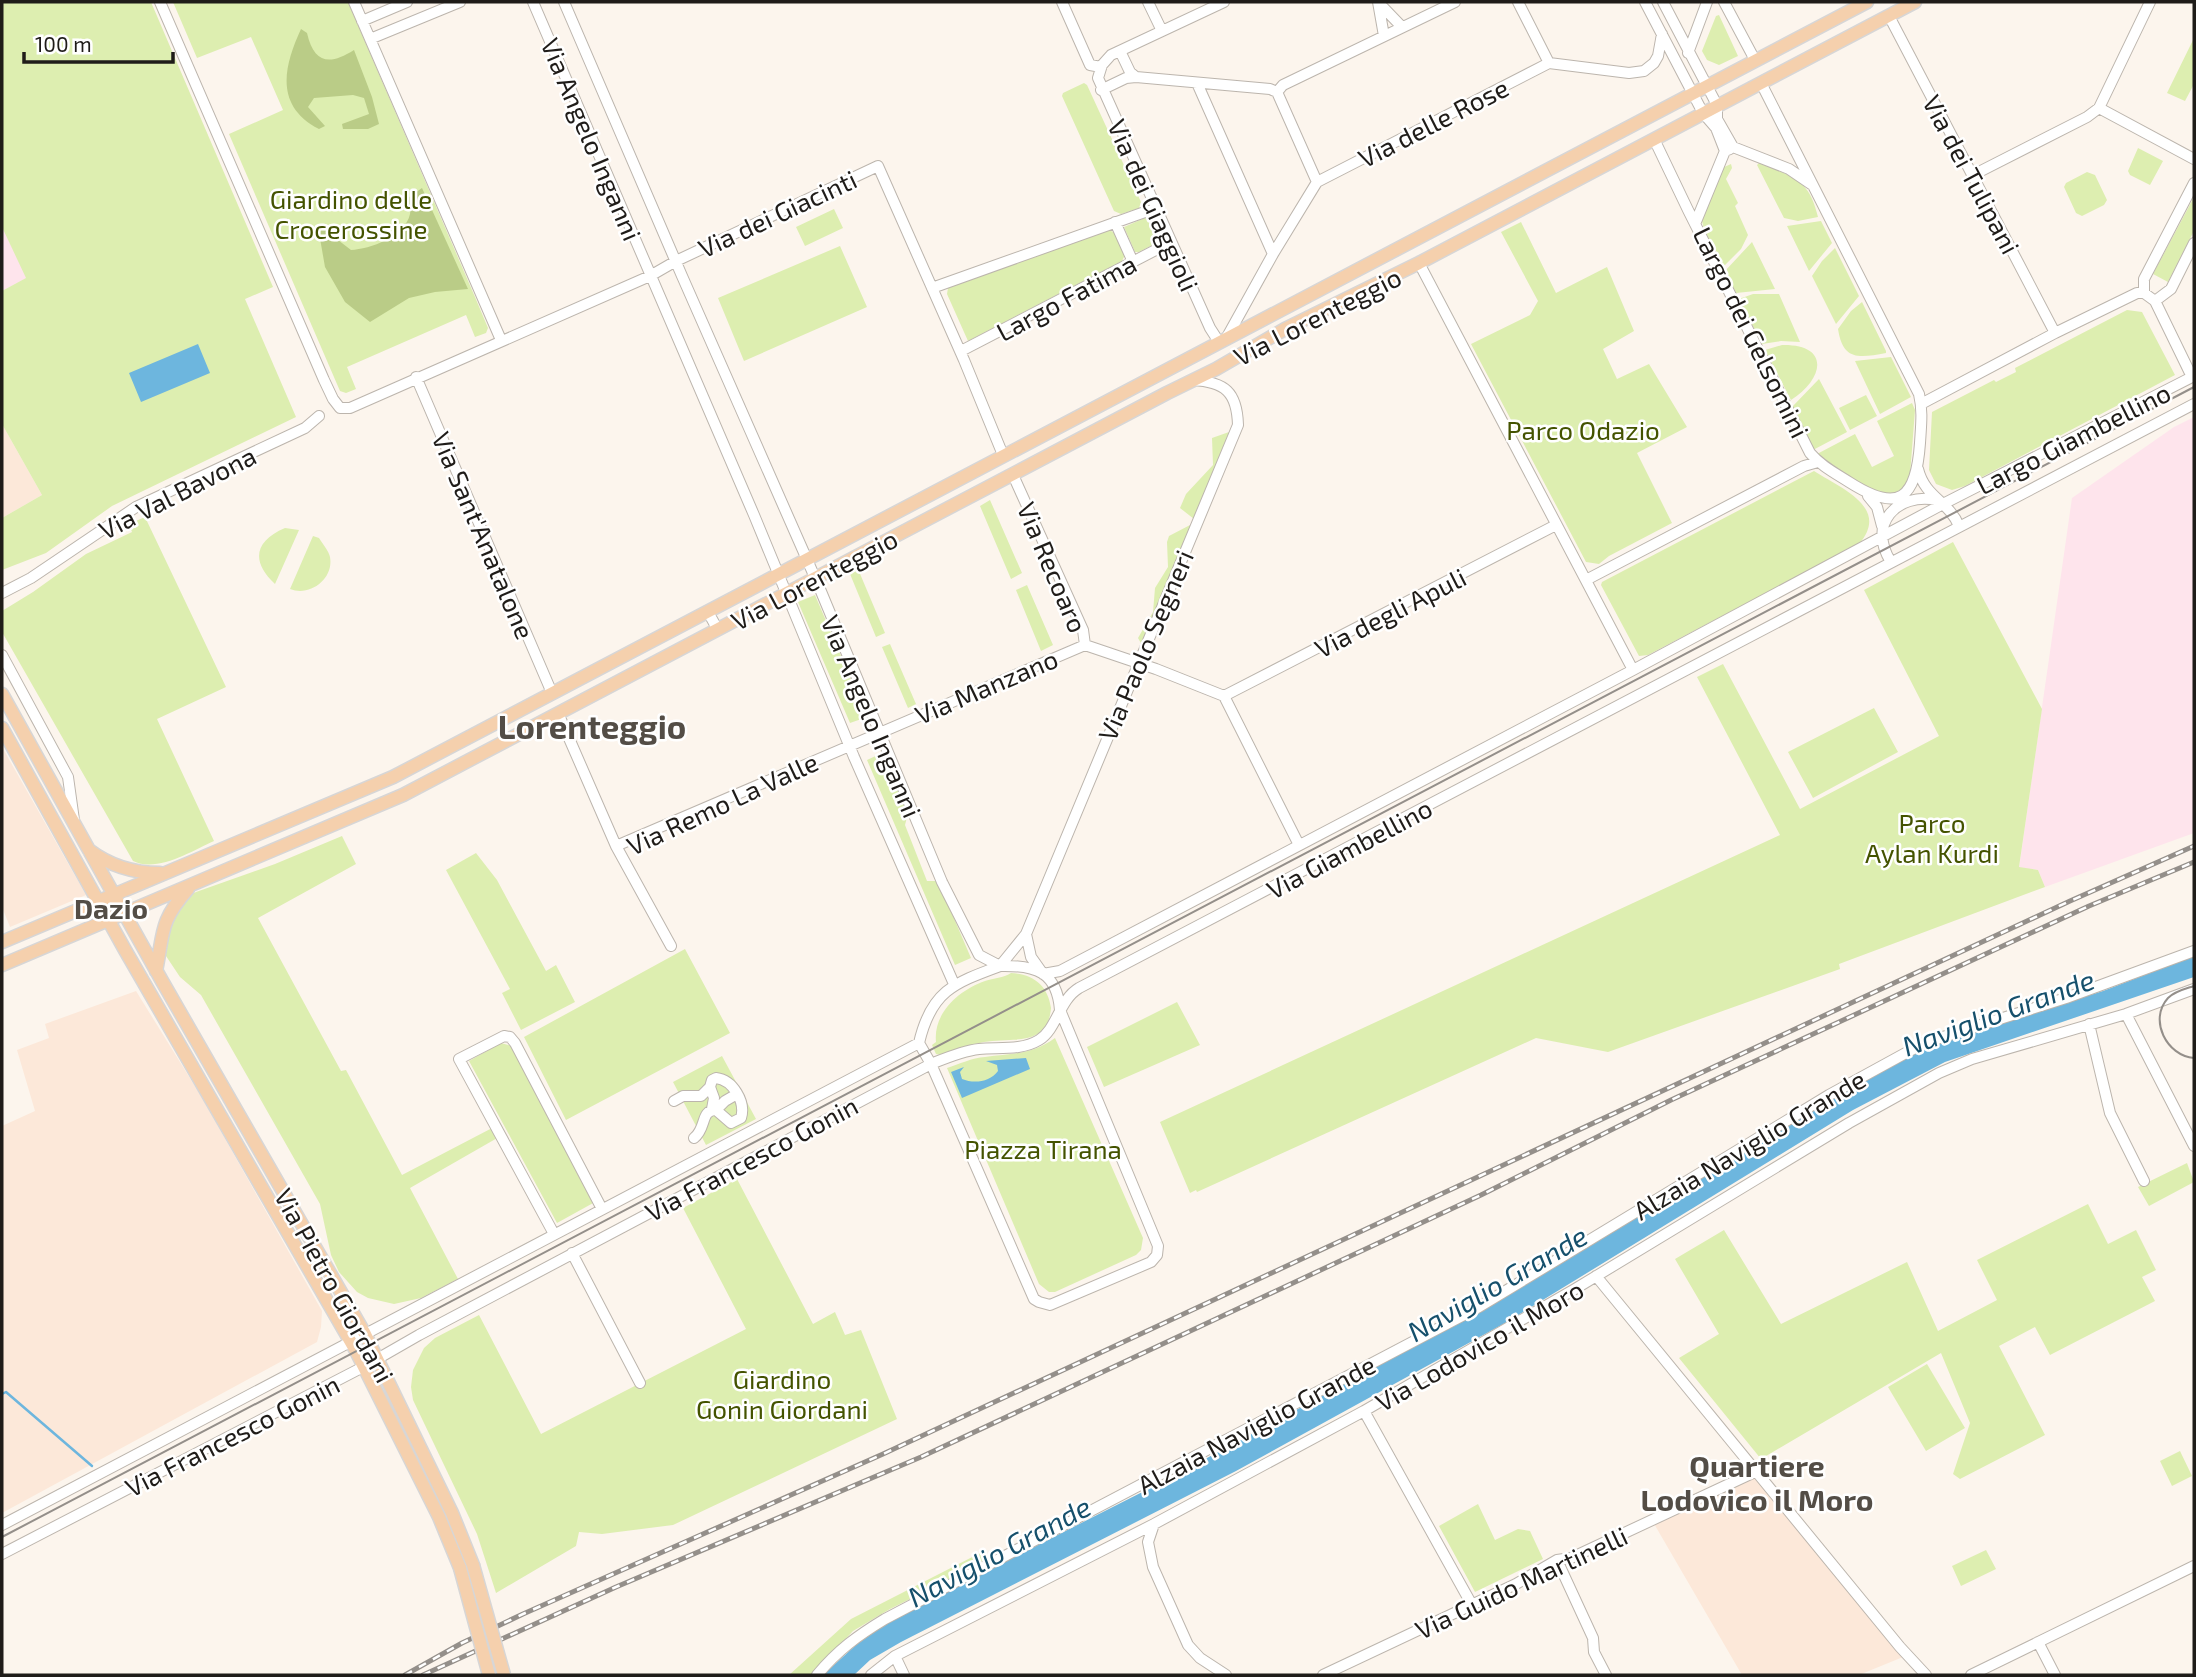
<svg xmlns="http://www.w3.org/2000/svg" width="2196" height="1677" viewBox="0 0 2196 1677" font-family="'Exo 2',sans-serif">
<rect width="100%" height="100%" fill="#fcf5ed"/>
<path fill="#fce8d9" d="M2,424L42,495L2,518Z
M2,747L86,895L10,927L2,907Z
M136,991L201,1096L322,1311L321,1327L317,1342L2,1513V1126L35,1111L17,1050L49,1038L45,1024Z
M1754,1474L1903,1657L1859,1675H1742L1653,1522Z"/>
<path fill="#fee4ec" d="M2,227L27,278L2,291Z
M2194,417V833L2045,887L2038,870L2019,868L2072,498L2174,427Z"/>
<path fill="#ddeeb0" d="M2,2H151L273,287L245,299L296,417L112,506L46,553L2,570V518L42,495L2,424V291L26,278L2,227Z
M173,2H348L475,297L488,328L486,333L475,337L466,315L347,367L356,389L346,393L340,391L229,134L283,110L251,37L197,58Z
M1719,15L1738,56L1719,65L1707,60L1702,51L1716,16Z
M2194,38V84L2185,101L2167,93Z
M1084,83L1087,85L1141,202L1139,208L1121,214L1114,211L1062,96L1063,93Z
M2138,148L2163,161L2150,185L2130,175L2128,171Z
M1759,163C1794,177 1809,179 1818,217L1798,221L1784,218L1757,165Z
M1731,164L1732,168L1726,179L1738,203L1735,206L1748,235L1741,249L1724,266L1705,233L1702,221L1722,168Z
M2087,172L2095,175L2107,200L2104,205L2082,216L2076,213L2064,187L2066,183Z
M2194,197V231L2168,282L2153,274Z
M834,209L843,228L805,246L796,227Z
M1147,217L1158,242L1139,252H1135L1124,227Z
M1821,221L1832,243L1809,271L1787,226Z
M1521,222L1556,293L1607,267L1634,331L1603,349L1617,379L1649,364L1687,427L1637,453L1672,523L1609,556L1599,564L1586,562L1471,344L1530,315L1538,301L1501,232Z
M1109,230L1115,233L1125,255L1122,261L968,341L947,294L948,288Z
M1752,242L1775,289L1736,293L1725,271Z
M840,246L867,307L744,361L718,298Z
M1835,248L1859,296L1836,324L1812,276L1822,261Z
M1753,294H1779L1800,342L1781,341L1762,344L1739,299Z
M1862,302L1886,351V353C1859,358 1843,361 1838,329L1851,311Z
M2127,310L2142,312L2175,375L1965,486L1952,490L1936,484L1929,470L1932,412L1994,380L1996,382L2016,372L2015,368Z
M1782,345C1831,344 1824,379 1791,400L1765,350Z
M1891,357L1911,397L1880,414L1855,361Z
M1819,379L1847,432L1813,450L1792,407Z
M1866,395L1877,416L1850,430L1839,408Z
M1912,403L1915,410L1910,475C1898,520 1842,472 1820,459L1817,454L1855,434L1872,467L1894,456L1877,421Z
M1229,432L1194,519L1180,508L1186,494L1213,465L1212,438Z
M1814,471C1840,488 1891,507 1859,544L1648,655L1639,656L1601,585L1602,582Z
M990,500L1022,573L1011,579L980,506Z
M145,517L226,687L157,719L214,841C192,851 157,873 133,861L2,632V611L33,592L86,554L132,532L129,524Z
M1192,524L1142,645L1138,638L1153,612L1155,588L1168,567L1167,542L1169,536Z
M285,528L299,530L275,584C251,562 254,541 285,528Z
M313,536L319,538C322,543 329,551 330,557C334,579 310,597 290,589Z
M1953,542L2042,709L2019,867L2038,870L2045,887L1839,964L1840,969L1608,1052L1536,1038L1197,1192L1196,1190L1190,1193L1160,1122L1780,835L1697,677L1723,664L1800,809L1939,736L1864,590Z
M858,569L885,633L876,637L850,574Z
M1027,585L1053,645L1041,651L1016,590Z
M815,595L867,717L850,723L798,602Z
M890,644L916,704L908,708L882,647Z
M1874,708L1898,752L1813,798L1788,752Z
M882,753L908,813L905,825L927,881H938L971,958L955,965L867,760Z
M342,836L356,864L258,918L341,1071L346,1070L402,1175L494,1127L499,1137L410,1188L458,1279L421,1298L394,1304L368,1298L357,1292L339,1272L331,1255L320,1204L201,995L180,977L166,956L164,932L184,899L196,892L275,864Z
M476,853L497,880L546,971L556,965L575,1002L521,1030L502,993L510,989L446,870Z
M685,949L730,1033L566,1120L524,1037Z
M1011,973C1034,974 1048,986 1051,1008C1048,1048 1011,1037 984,1042C969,1045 955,1050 941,1055L936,1054L932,1045L936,1042C933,1013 959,990 985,981C994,978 1003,978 1011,973Z
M1177,1002L1200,1045L1104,1087L1087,1047Z
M1055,1038L1143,1238L1141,1250L1136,1255L1055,1292H1049L1039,1284L947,1068C959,1064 972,1058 985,1057C1013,1053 1031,1055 1055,1038Z
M501,1043L512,1046L595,1202L557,1223L469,1061Z
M722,1056L756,1119L706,1145L673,1082Z
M2187,1163L2194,1182L2149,1206L2138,1187Z
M737,1179L813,1324L835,1312L845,1335L861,1330L897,1419L673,1525L602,1534L579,1532L576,1546L496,1593L477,1534L413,1400L411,1387L413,1370L424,1348L435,1338L479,1315L541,1434L746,1329L683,1208Z
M2088,1204L2108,1244L2136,1230L2156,1270L2142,1277L2155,1301L2050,1355L2035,1327L1999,1346L2045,1435L1960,1479L1953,1474L1970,1423L1941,1353L1761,1459L1679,1358L1719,1334L1675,1259L1724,1230L1781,1324L1907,1262L1938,1331L1997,1300L1977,1260Z
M1927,1364L1965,1428L1926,1451L1888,1387Z
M2180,1451L2192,1476L2172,1486L2160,1461Z
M1478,1504L1495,1540L1518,1529L1530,1531L1543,1559L1475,1592L1439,1526Z
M1986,1550L1996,1569L1961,1586L1952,1566Z
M984,1551L988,1560L890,1609L853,1631L812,1675H789L851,1619Z"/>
<path fill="#bacc87" d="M301,29L307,33C314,63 329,66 354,50L372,97L379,124L368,129H343L342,124L369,114L364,98L353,95L314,98L308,107L325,126L319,129C275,106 283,68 301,29Z
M422,188L468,289L435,292L409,298L370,322L345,302L325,267L318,227L335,226L338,240L351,250C370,249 405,237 410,214C411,210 408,203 408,198Z"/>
<path fill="#6db6de" d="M198,344L210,373L141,402L129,373Z
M2194,956V977L1945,1062L1853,1110L1507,1322L1236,1471L901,1642L870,1660L854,1675H823L856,1645L892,1619L1168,1479L1480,1311L1830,1099L1925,1047L2103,991Z
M1026,1058L1030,1069L962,1098L951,1072L964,1067L960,1072L962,1079C974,1084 990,1082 998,1071L997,1065L986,1061Z"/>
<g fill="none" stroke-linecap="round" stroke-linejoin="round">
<path stroke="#6db6de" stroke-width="2.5" d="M2,1394L6,1392L92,1466"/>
<defs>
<path id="minor" d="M160,2L324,380L333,399L340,408H350L650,276L676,261L878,166L964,360L1003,455
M354,2L501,340
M533,2L754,515L854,757L954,984
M564,2L682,276L820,589L942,882L979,955L1000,966
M1062,2L1090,65L1101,67
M1148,2L1162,31
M1378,2L1402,27
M1378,2L1384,36
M1518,2L1549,63
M1645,2L1703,113L1716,128L1725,151
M1663,2L1717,105V119L1733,147L1789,169L1811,184
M1724,2L1755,60
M1889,16L2055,333
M362,21L407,2
M370,39L460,2
M1120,51L1130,72L1136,77
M1688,53L1707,2
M1197,83L1273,254
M1101,90L1126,78L1136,77L1270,89L1277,92
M1277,92L1283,85L1455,2
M1277,92L1317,182
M2099,108L2194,159
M1654,139L1688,210L1810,453C1821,466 1835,473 1849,482C1899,514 1916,499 1920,443C1921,426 1923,411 1919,394L1761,83
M1973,175L2087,117L2099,108L2150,2
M1115,222L1133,262
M1695,224L1725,151L1730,149
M1419,263L1633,670
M932,288L1156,208
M2144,293V279L2194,183
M2155,301L2171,289L2194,243
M1227,337L1273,254L1317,182L1549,63L1629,73L1644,71L1654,63L1658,56L1662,34
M1219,342L1210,328L1098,78L1102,65L1111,55L1224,2
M961,351L1171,242
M416,377L552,693
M1921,404L2055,333L2137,293H2144L2155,301L2192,377
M1918,469C1925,498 1949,501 1959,526
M1013,475L1083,630L1085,645
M1868,496L1877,507L1882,526
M1891,562C1867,525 1896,492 1937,500
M1586,580L1804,466L1818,462
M2,593L31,578L136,507L305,428L319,416
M708,612L718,630
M1085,645L1156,669L1224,696L1299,845
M2,655L68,777L74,820
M1224,696L1556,525
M558,713L616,846L671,946
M616,846L1085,645
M1026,934L1031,957L1043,974
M1000,966C1036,965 1057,972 1060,1010L1158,1246L1157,1255L1151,1262L1050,1305L1039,1302L1034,1299L931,1064L919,1043C931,991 954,983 1000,966Z
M1000,966L1026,934L1238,425C1237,392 1225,382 1193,380
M1043,974L1060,971L1633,670L1943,504L2194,376
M2126,1014L2194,1146
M2089,1024L2110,1113L2144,1181
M710,1087L714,1098L712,1109
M674,1101L683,1096H701L710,1087L712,1080L716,1078C733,1080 746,1102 741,1118L731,1123L716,1110C700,1110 707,1128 694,1138
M716,1110L725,1101L737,1094
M554,1234L459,1059L504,1036L510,1037L515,1043L602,1209
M572,1253L640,1383
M1596,1276L1900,1647L1926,1675
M1364,1411L1472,1605
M1154,1524L1148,1542L1153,1567L1188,1645L1200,1658L1226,1675
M2,1525L919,1043
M2,1554L365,1366L419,1335L931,1064C946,1058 962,1051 979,1049C998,1047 1021,1051 1039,1040C1057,1029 1059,1000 1079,988L2194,404
M1557,1560L1593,1638L1594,1652L1606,1675
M2038,1642L2055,1675
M895,1656L904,1675
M817,1675C838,1650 857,1636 885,1619L1479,1307L1829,1095L1924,1043L2066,998L2194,951
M871,1675L895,1656L1154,1524L1364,1411L1575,1289L1849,1123L1939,1073L1972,1059L2126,1014L2194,989
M1323,1675L1516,1584L1557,1560L1571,1558L1757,1471
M1971,1675L2194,1566"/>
<path id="major" d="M2,694L162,981L365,1334L452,1513L473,1565
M2,728L125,950L356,1351L439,1517L460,1568
M89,850C110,866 135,873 160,873
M2,942L393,777L1867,2
M2,965L403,795L1167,393L1216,369L1285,329L1419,263L1915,2
M156,971C164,932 159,922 188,889"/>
</defs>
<use href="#minor" stroke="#bcb5ad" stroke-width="12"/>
<use href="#major" stroke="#d7d6d6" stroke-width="15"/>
<use href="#minor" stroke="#fff" stroke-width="10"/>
<use href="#major" stroke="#f5d0ad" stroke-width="12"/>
<path stroke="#948f8a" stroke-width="2" d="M2194,986C2185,989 2175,991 2168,998C2148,1020 2167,1056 2194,1058
M2,1537L2194,387"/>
<defs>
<path id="rail" d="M405,1675L462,1643L523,1614L883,1454L2070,901L2194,846
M423,1675L616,1587L921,1457L1481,1195L1671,1100L2089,906L2194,862"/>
</defs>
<use href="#rail" stroke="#948f8a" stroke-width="5"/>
<use href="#rail" stroke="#fff" stroke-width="2.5" stroke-dasharray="8" stroke-linecap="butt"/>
<defs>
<path id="major-bridge" d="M473,1565L504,1675
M460,1568L489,1675"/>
</defs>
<use href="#major-bridge" stroke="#d7d6d6" stroke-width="15" stroke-linecap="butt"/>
<use href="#major-bridge" stroke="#f5d0ad" stroke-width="12"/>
</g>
<g text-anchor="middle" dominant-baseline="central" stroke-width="5" stroke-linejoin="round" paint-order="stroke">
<g font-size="26" fill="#1f1c19" stroke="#fff">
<text transform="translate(1433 122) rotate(-27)">Via delle Rose</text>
<text transform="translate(592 139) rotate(67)">Via Angelo Inganni</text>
<text transform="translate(1972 174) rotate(62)">Via dei Tulipani</text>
<text transform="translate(1154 205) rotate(66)">Via dei Giaggioli</text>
<text transform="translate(777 213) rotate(-25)">Via dei Giacinti</text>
<text transform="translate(1066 297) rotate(-28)">Largo Fatima</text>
<text transform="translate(1317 316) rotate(-27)">Via Lorenteggio</text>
<text transform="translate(1752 332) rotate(64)">Largo dei Gelsomini</text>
<text transform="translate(2073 438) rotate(-27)">Largo Giambellino</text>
<text transform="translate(177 492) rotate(-27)">Via Val Bavona</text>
<text transform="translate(484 535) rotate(67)">Via Sant'Anatalone</text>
<text transform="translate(1053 567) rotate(67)">Via Recoaro</text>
<text transform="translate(814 579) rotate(-28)">Via Lorenteggio</text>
<text transform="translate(1390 612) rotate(-27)">Via degli Apuli</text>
<text transform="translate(1145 645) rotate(-67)">Via Paolo Segneri</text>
<text transform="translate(986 686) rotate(-23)">Via Manzano</text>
<text transform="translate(872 716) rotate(67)">Via Angelo Inganni</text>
<text transform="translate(722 803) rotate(-25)">Via Remo La Valle</text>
<text transform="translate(1349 848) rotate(-28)">Via Giambellino</text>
<text transform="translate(1749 1144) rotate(-31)">Alzaia Naviglio Grande</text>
<text transform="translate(751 1158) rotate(-28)">Via Francesco Gonin</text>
<text transform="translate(335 1285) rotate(61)">Via Pietro Giordani</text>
<text transform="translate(1479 1345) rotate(-30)">Via Lodovico il Moro</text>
<text transform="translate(1256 1424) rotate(-28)">Alzaia Naviglio Grande</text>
<text transform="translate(232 1435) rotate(-27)">Via Francesco Gonin</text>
<text transform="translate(1521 1582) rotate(-25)">Via Guido Martinelli</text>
</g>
<g font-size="26" fill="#445300" stroke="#fff">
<text x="351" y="198">Giardino delle<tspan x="351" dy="30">Crocerossine</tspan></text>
<text x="1583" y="429">Parco Odazio</text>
<text x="1932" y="822">Parco<tspan x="1932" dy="30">Aylan Kurdi</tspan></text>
<text x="1043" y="1148">Piazza Tirana</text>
<text x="782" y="1378">Giardino<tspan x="782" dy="30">Gonin Giordani</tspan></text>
</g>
<g font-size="28" font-weight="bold" fill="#534d46" stroke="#fff">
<text x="111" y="908">Dazio</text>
</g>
<g font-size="28" font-style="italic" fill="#16506c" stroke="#fff">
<text transform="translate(1998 1012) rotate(-20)">Naviglio Grande</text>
<text transform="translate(1497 1283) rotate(-30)">Naviglio Grande</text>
<text transform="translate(999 1551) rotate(-28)">Naviglio Grande</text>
</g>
<g font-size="30" font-weight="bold" fill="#534d46" stroke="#fff">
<text x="1757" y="1465">Quartiere<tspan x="1757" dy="34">Lodovico il Moro</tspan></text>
</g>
<g font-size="33" font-weight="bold" fill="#534d46" stroke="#fff">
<text x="592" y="726">Lorenteggio</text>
</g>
</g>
<rect width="2196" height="1677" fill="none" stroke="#1f1c19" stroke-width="7"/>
<path d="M24 52v10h149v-10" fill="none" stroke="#1f1c19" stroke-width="3.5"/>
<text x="35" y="52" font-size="21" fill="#1f1c19" stroke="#ffffff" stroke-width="5" paint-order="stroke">100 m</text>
</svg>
